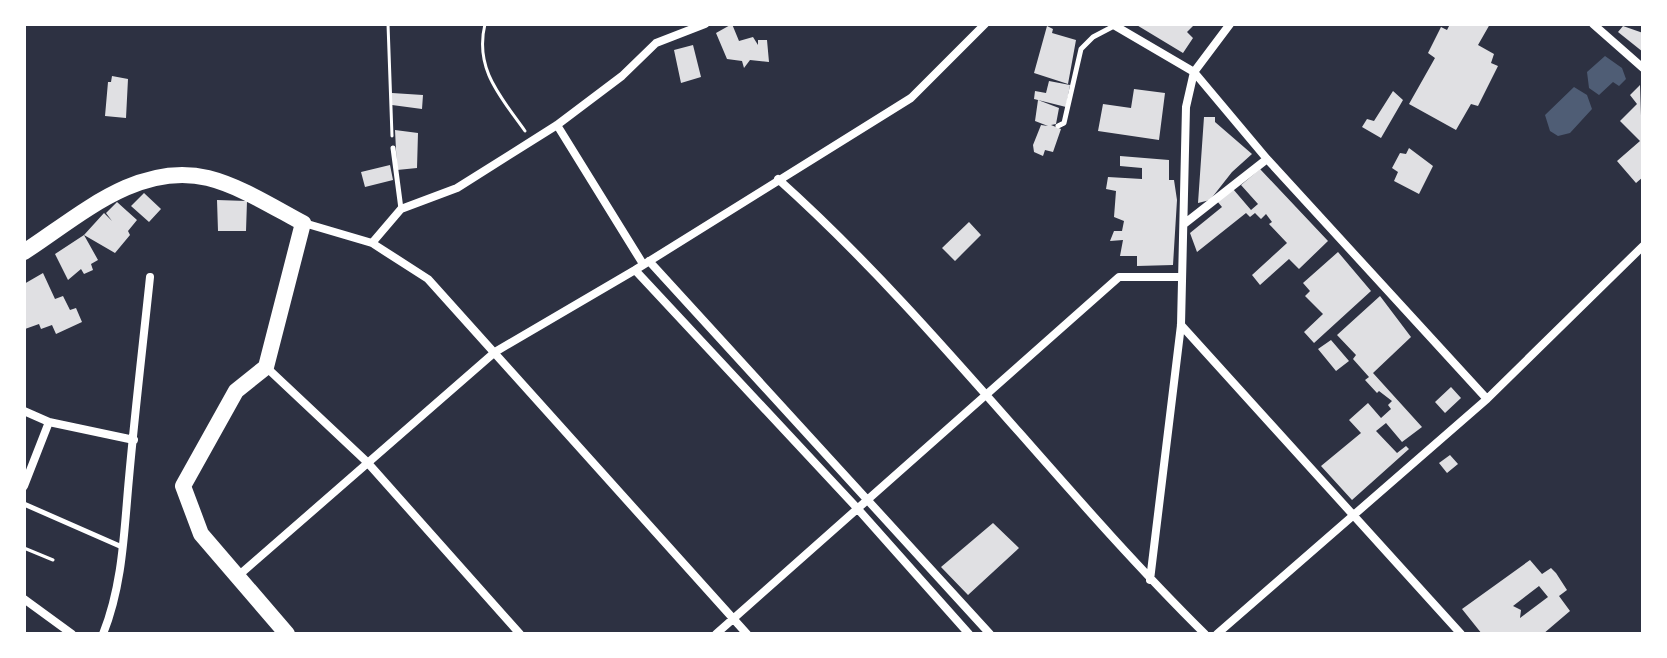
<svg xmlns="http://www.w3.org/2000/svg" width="1667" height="658" viewBox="0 0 1667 658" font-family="Commissioner,sans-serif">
<rect width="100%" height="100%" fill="#2d3142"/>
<path fill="#4f5d75" d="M1605,56L1622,68L1626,79L1619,86L1613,82L1599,95L1589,88L1587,72Z
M1574,87L1587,95L1592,109L1570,133L1558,136L1550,131L1545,115Z"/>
<path fill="#e0e0e3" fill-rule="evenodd" d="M732,24L739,41L753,37L758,45V40H767L769,62L750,60L744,68L742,61L727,59L716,33Z
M1135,24H1195L1187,32L1193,38L1183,53Z
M1450,24H1490L1478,45L1494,54L1491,63L1498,66L1478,106L1471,104L1456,130L1409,104L1435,58L1428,53L1441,27L1447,30Z
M1047,26L1053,29L1052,33L1076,40L1068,84L1034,73Z
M1623,26L1643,33V52L1618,32Z
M693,45L701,77L681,83L674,50Z
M112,76L128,79L126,118L105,116L108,82H111Z
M1049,81L1070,85L1066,107L1034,99L1035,91L1046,93Z
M1640,85L1643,177L1636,183L1617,161L1640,141L1620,121L1637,104L1630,95Z
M1134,89L1165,93L1159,140L1098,131L1103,104L1131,108Z
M1393,91L1403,100L1381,138L1362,127L1367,119L1374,121Z
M392,93L423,95L422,109L392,105Z
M1038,100L1059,108L1056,124L1051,125L1061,129L1053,152L1045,150L1043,156L1034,152L1033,145L1041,125L1048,126L1035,121Z
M1204,117H1215V122L1252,154L1232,172L1210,200L1198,203Z
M395,130L418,133L417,168L397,170Z
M1409,148L1433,166L1419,194L1394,181L1398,172L1392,168L1400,153L1406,154Z
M1120,156L1169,160V180H1174L1177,200L1173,265L1137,266V256H1120L1123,240L1110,241L1114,231H1122L1124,221L1114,217L1116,191L1106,189L1108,177L1142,179V168L1120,166Z
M390,165L393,180L365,187L361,172Z
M1260,169L1328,241L1299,269L1289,259L1260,285L1252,275L1287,243L1269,224L1272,222L1266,214L1261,219L1255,213L1250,217L1246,213L1197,252L1190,233L1222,207L1217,201L1233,189L1251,210L1258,204L1241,185Z
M144,193L161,209L149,222L131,206Z
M217,200L247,201L246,231H218Z
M117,202L137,220L128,231L130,235L115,253L84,235L98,260L91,264L93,270L84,274L81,269L68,280L55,254L84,235L104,213L112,221L106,213Z
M969,222L981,235L955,261L942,248Z
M1338,252L1371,291L1314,343L1304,332L1323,314L1305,296L1310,291L1303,283Z
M43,273L55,299L63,296L70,310L76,308L82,322L56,334L52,325L41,329L39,324L25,329L24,284Z
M1380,296L1411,337L1373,373L1422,427L1402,442L1386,423L1376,431L1397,453L1406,446L1409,449L1352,500L1321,466L1361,433L1349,420L1368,403L1381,418L1391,409L1388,405L1392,401L1379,391L1377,393L1365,380L1369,377L1353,359L1356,355L1337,335Z
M1331,340L1349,361L1336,371L1318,349Z
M1451,387L1461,398L1445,413L1435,402Z
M1450,455L1458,464L1447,473L1439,463Z
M993,523L1019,548L968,595L941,567Z
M1530,560L1542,574L1551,568L1556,573L1567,590L1559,596L1570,611L1543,634H1482L1462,609ZM1539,586L1548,597L1520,618L1521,610L1513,606Z"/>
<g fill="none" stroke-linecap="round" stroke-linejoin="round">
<path stroke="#fff" stroke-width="3" d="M388,24L392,136
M485,24C474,69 501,97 525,131
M24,548L53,560"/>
<path stroke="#fff" stroke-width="5" d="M1058,126L1064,123L1081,49L1093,37L1114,26
M393,148L401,209
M24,504L122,547"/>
<path stroke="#fff" stroke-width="8" d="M1112,24L1194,72L1267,159L1487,399
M1593,24L1643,68
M557,125L643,264
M778,179C933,318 1057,488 1205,634
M304,223L372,243L428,279L747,634
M1184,224L1267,159
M372,243L401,209L457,188L557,125L622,76L656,43L705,24
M649,261L990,634
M635,270L857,508L969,634
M1181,325L1461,634
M266,367L367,462L520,634
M24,411L49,422L134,440
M24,486L49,422
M238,576L495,352L635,270L911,98L985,24
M1150,580L1181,325L1186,107L1194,72L1230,24
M24,599L72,634
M103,634C123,584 124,531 129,478C135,411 143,344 150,277
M716,634L1119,277H1180
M1217,634L1487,399L1643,246"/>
<path stroke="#fff" stroke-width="16" d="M24,252C78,217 138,161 208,178C240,186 273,207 303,223L266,367L236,391L183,486L201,534L287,634"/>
</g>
<rect width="1667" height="658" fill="none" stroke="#ffffff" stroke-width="52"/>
</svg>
